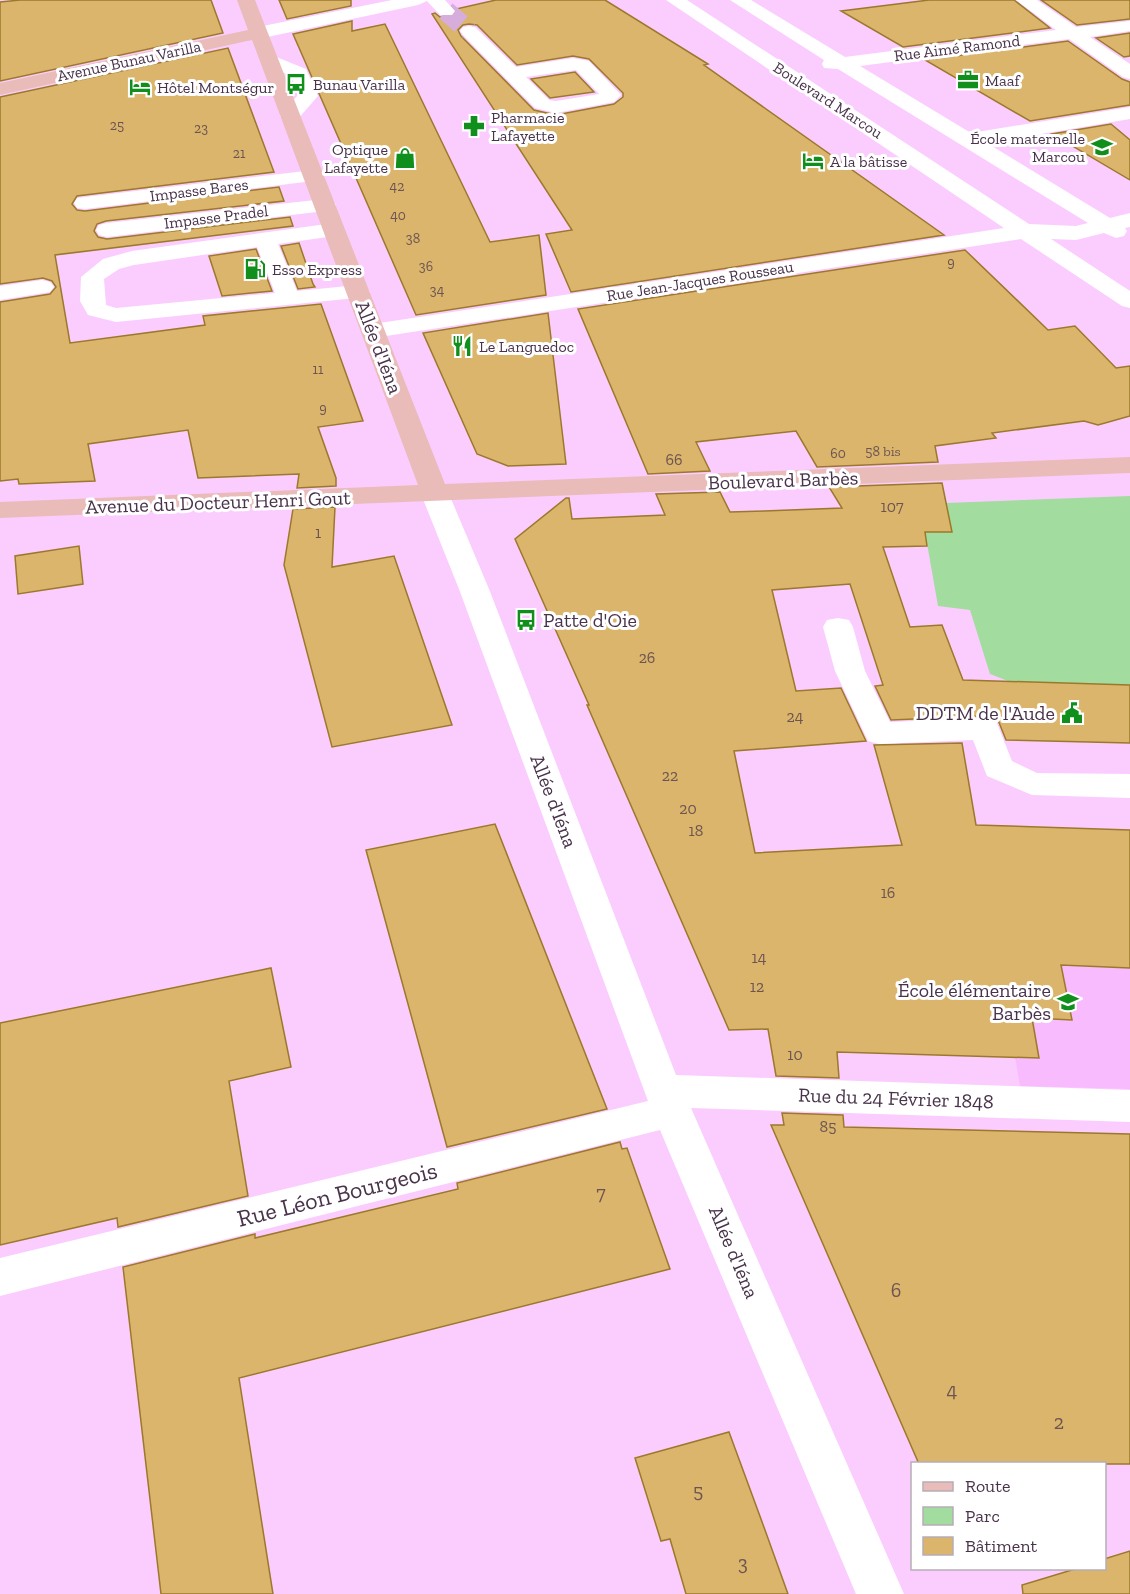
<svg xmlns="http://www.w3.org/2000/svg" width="1130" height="1594" viewBox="0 0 1130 1594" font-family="'Zilla Slab',serif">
<rect width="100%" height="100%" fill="#fbcdff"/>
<path fill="#f8bbfe" d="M1130,903V1089L1020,1086L1003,987Z"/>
<path fill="#a2dc9f" d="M1130,496V685L1008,681L990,674L970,610L938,606L925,532L946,503Z"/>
<path fill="#dab56b" stroke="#9c782c" stroke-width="1.5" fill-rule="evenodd" d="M20,0H211L223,33L0,81V2Z
M279,0H351V6L287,19Z
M496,0H605L708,64L704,65L944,235L571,292L546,234L572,230L432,14L435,13L440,17H452L457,12L456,9ZM469,24L477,25L517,65L573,56L589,59L623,93V97L614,104L556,115L534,110L461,36L458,30L463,25Z
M929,0H1014L1050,28L903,47L841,11Z
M1041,0H1130V19L1077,25Z
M352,21V31L385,24L490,242L539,235L546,295L416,315L293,34Z
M1130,33V56L1124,57L1096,38Z
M1068,41L1122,79L1130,82V105L1030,121L925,60Z
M228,48L274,172L77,196L72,204L77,210L85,211L279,187L284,201L106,221L97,224L94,231L98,237L107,239L290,217L293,226L55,255L70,343L205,325L203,316L321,304L363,421L318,427L336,478V486L297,488L299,474L198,478L188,430L88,444L95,481L19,484L18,479L0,481V302L50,294L56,287L52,281L43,278L0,284V97Z
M575,72L594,92L550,98L531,79Z
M1111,124L1130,140V180L1052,134Z
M299,243L313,284L315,287L298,289L281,246Z
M256,249L272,291L222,296L209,256Z
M965,250L1048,330L1075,326L1116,368L1130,366V416L1098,425L1084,421L992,433L996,438L935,446L938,462L817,467L796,431L696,442L710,471L648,474L578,309Z
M548,313L566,464L508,466L477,454L423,333Z
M942,483L952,532H925L927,546L883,547L910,627L942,625L963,680L1130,685V743L1006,740L998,720L985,716L891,720L875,686L883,685L850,584L772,590L796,691L841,688L866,741L734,751L755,853L902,845L874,745L962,743L976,825L1130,830V968L1061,965L1072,1020L1032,1018L1039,1058L837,1052L839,1078L776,1076L768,1029L729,1030L587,705H589L515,539L566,498H569L572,519L665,515L656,494L720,492L730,512L764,511L842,508L829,487Z
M335,507L332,567L394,556L452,725L332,747L284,565L293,509Z
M79,546L83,584L18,594L15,556Z
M495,824L607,1109L447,1147L366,850Z
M271,968L291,1067L229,1081L248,1196L118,1227L117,1218L0,1245V1023Z
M782,1113L843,1115L844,1127L1130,1134V1464H919L771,1125H784Z
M620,1142L622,1149L627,1148L670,1269L239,1378L273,1594H161L123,1267L255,1234V1238L458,1189L457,1183Z
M729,1432L765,1530L788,1594H686L670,1539L661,1541L635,1458Z
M1130,1551V1594H1023L1022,1585L1075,1569H1104V1559Z"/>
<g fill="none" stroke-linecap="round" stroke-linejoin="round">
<path stroke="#d7aedb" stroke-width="20" stroke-dasharray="20 10" stroke-linecap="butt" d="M446,11L469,31"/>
<path fill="#fff" fill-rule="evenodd" d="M392,0H445L455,11L452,15H440L427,1L418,5L258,39L252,37L249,33L252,29L258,27Z
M666,0H687L1029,224L1076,226L1088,223L838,69L824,68L822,64L824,60L730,0H751L845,57L1056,30L1016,0H1037L1076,27L1130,21V31L1090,37L1130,64V79L1123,77L1069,39L860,66L971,133L1130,107V119L987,143L1110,218L1130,213V227L1125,228L1127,231L1124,236L1116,238L1104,233L1076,240L1051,239L1130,291V308L1122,306L1021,239L373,338L364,336L361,331L364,326L373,324L1004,228Z
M469,26L475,27L516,67L573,58L589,61L621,95L614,102L556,113L535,108L463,35L460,31L463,27ZM576,70L599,94L556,101L549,100L526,77Z
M269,54L306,69L318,96L297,120H283L280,116L298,95L291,76L262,64L260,60L262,56Z
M314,170L321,172L325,176L321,180L85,209L77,208L74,203L77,198L85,197Z
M325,199L333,200L336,205L333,210L107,237L99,235L96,230L99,225L107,223Z
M334,223L342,225L345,230L342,235L278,244L297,291L358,285L366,287L370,292L366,297L116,322L88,315L80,301L81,277L103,259L132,251ZM257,247L275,293L116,308L106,305L104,279L119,269L134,265Z
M42,280L50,282L54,287L50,292L0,300V286Z
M435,486L445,488L449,494L489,589L676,1075L1130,1090V1122L691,1108L904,1594H856L660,1130L0,1296V1258L648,1101L459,589L421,494L425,488Z
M838,618L849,620L853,627L865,671L890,722L985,718L996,721L1012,761L1037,773L1130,774V798L1032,795L987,776L973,740L879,744L868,741L835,671L823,627L827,620Z"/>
<path fill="#e9bcb9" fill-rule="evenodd" d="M237,0H255L445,484L1130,457V473L0,518V502L418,485L252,40L0,95V83L248,30Z"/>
</g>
<defs>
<symbol id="office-bare" viewBox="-9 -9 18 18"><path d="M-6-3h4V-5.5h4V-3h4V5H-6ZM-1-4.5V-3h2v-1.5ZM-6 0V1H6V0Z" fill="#108f1d" stroke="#fff" stroke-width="2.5" paint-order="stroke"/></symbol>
<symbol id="bus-bare" viewBox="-9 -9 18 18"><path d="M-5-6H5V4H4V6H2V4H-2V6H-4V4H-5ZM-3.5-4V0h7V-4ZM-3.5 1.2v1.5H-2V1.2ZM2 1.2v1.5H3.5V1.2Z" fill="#108f1d" stroke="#fff" stroke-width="2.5" paint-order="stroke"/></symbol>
<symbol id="hotel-bare" viewBox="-9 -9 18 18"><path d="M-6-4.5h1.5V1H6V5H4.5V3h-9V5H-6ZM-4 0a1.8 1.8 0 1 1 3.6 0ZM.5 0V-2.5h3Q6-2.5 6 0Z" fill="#108f1d" stroke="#fff" stroke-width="2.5" paint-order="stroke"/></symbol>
<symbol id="pharmacy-bare" viewBox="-9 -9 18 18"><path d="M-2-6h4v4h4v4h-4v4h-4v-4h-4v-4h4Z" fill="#108f1d" stroke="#fff" stroke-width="2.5" paint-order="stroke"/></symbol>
<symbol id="school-bare" viewBox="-9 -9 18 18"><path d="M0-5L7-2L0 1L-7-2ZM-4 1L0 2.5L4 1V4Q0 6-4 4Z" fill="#108f1d" stroke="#fff" stroke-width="2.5" paint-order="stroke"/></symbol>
<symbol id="shop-bare" viewBox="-9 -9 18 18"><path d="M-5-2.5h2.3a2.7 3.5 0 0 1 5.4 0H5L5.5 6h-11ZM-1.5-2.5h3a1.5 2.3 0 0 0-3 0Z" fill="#108f1d" stroke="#fff" stroke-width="2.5" paint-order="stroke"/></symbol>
<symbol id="fuel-bare" viewBox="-9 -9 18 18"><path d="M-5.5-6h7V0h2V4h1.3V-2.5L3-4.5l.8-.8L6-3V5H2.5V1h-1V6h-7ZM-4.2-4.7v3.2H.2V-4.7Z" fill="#108f1d" stroke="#fff" stroke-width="2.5" paint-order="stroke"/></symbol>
<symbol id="restaurant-bare" viewBox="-9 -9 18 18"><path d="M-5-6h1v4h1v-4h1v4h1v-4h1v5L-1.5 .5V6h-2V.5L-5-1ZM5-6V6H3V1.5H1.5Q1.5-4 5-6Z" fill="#108f1d" stroke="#fff" stroke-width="2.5" paint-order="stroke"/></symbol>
<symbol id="civic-bare" viewBox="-9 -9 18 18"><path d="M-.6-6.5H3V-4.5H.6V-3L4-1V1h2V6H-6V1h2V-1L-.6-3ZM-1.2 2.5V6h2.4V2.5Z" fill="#108f1d" stroke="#fff" stroke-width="2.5" paint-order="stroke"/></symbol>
</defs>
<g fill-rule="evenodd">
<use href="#office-bare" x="953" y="65" width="30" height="30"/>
<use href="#bus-bare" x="281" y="69" width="30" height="30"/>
<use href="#hotel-bare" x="125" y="72" width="30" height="30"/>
<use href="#pharmacy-bare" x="459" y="111" width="30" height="30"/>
<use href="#school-bare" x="1087" y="132" width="30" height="30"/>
<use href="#shop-bare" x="390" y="143" width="30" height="30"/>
<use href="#hotel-bare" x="798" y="146" width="30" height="30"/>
<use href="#fuel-bare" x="240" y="254" width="30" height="30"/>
<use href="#restaurant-bare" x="447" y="331" width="30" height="30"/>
<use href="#bus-bare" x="511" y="605" width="30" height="30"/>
<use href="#civic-bare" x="1057" y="698" width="30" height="30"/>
<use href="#school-bare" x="1053" y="987" width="30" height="30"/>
</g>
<g text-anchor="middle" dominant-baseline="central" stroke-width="6" stroke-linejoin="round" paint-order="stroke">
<g font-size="14" fill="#6d5453">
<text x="117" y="125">25</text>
<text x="201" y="128">23</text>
<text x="239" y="153">21</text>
<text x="397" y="186">42</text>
<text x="398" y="215">40</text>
<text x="413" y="238">38</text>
<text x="951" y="262">9</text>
<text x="426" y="266">36</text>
<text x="437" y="290">34</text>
<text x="318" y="369">11</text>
<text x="323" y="408">9</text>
<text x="883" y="451">58 bis</text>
<text x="838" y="453">60</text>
</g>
<g font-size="16" fill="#49334b" stroke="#fff">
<text transform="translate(957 48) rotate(-7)">Rue Aimé Ramond</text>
<text transform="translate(129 61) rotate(-12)">Avenue Bunau Varilla</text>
<text transform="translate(828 100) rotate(33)">Boulevard Marcou</text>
<text transform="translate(199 190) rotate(-7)">Impasse Bares</text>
<text transform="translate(216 217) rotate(-7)">Impasse Pradel</text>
<text transform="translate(700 281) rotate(-9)">Rue Jean-Jacques Rousseau</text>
</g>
<g font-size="16" fill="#49334b" stroke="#fff" text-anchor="start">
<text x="985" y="80">Maaf</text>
<text x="313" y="84">Bunau Varilla</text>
<text x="157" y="87">Hôtel Montségur</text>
<text x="491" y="117">Pharmacie<tspan x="491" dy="18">Lafayette</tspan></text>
<text x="1085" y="138" text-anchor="end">École maternelle<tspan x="1085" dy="18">Marcou</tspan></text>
<text x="388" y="149" text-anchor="end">Optique<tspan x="388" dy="18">Lafayette</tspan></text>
<text x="830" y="161">A la bâtisse</text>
<text x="272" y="269">Esso Express</text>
<text x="479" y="346">Le Languedoc</text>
</g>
<g font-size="16" fill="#6d5453">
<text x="674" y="459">66</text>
<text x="892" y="506">107</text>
<text x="318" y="532">1</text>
<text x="647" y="657">26</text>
<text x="795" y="716">24</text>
<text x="670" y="775">22</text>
<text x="688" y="808">20</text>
<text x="696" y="830">18</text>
<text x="888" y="892">16</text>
<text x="759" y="957">14</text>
<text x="757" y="986">12</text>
<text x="795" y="1054">10</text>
<text x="828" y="1126">85</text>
</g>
<g font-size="20" fill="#49334b" stroke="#fff">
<text transform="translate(379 347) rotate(69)">Allée d'Iéna</text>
<text transform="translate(783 480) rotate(-2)">Boulevard Barbès</text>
<text transform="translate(218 502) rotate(-2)">Avenue du Docteur Henri Gout</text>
<text transform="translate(554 801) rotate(69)">Allée d'Iéna</text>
<text transform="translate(896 1098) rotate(2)">Rue du 24 Février 1848</text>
<text transform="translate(734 1252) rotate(67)">Allée d'Iéna</text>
</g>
<g font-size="20" fill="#49334b" stroke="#fff" text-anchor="end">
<text x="543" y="620" text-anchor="start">Patte d'Oie</text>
<text x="1055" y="713">DDTM de l'Aude</text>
<text x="1051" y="990">École élémentaire<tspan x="1051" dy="23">Barbès</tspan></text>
</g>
<g font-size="20" fill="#6d5453">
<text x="601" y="1193">7</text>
<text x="896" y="1290">6</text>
<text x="952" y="1390">4</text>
<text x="1059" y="1422">2</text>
<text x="698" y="1491">5</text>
<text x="743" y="1563">3</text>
</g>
<g font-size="24" fill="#49334b" stroke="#fff">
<text transform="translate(337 1194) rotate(-14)">Rue Léon Bourgeois</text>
</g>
</g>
<rect x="911" y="1462" width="195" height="108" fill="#ffffff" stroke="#b6adb7" stroke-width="1.5"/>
<rect x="923" y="1482" width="30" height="9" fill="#e9bcb9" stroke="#b6adb7" stroke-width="1.5"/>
<text x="965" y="1492" font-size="18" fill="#49334b">Route</text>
<rect x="923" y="1507" width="30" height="18" fill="#a2dc9f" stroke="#b6adb7" stroke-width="1.5"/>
<text x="965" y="1522" font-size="18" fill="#49334b">Parc</text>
<rect x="923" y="1537" width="30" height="18" fill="#dab56b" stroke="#b6adb7" stroke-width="1.5"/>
<text x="965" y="1552" font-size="18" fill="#49334b">Bâtiment</text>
</svg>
